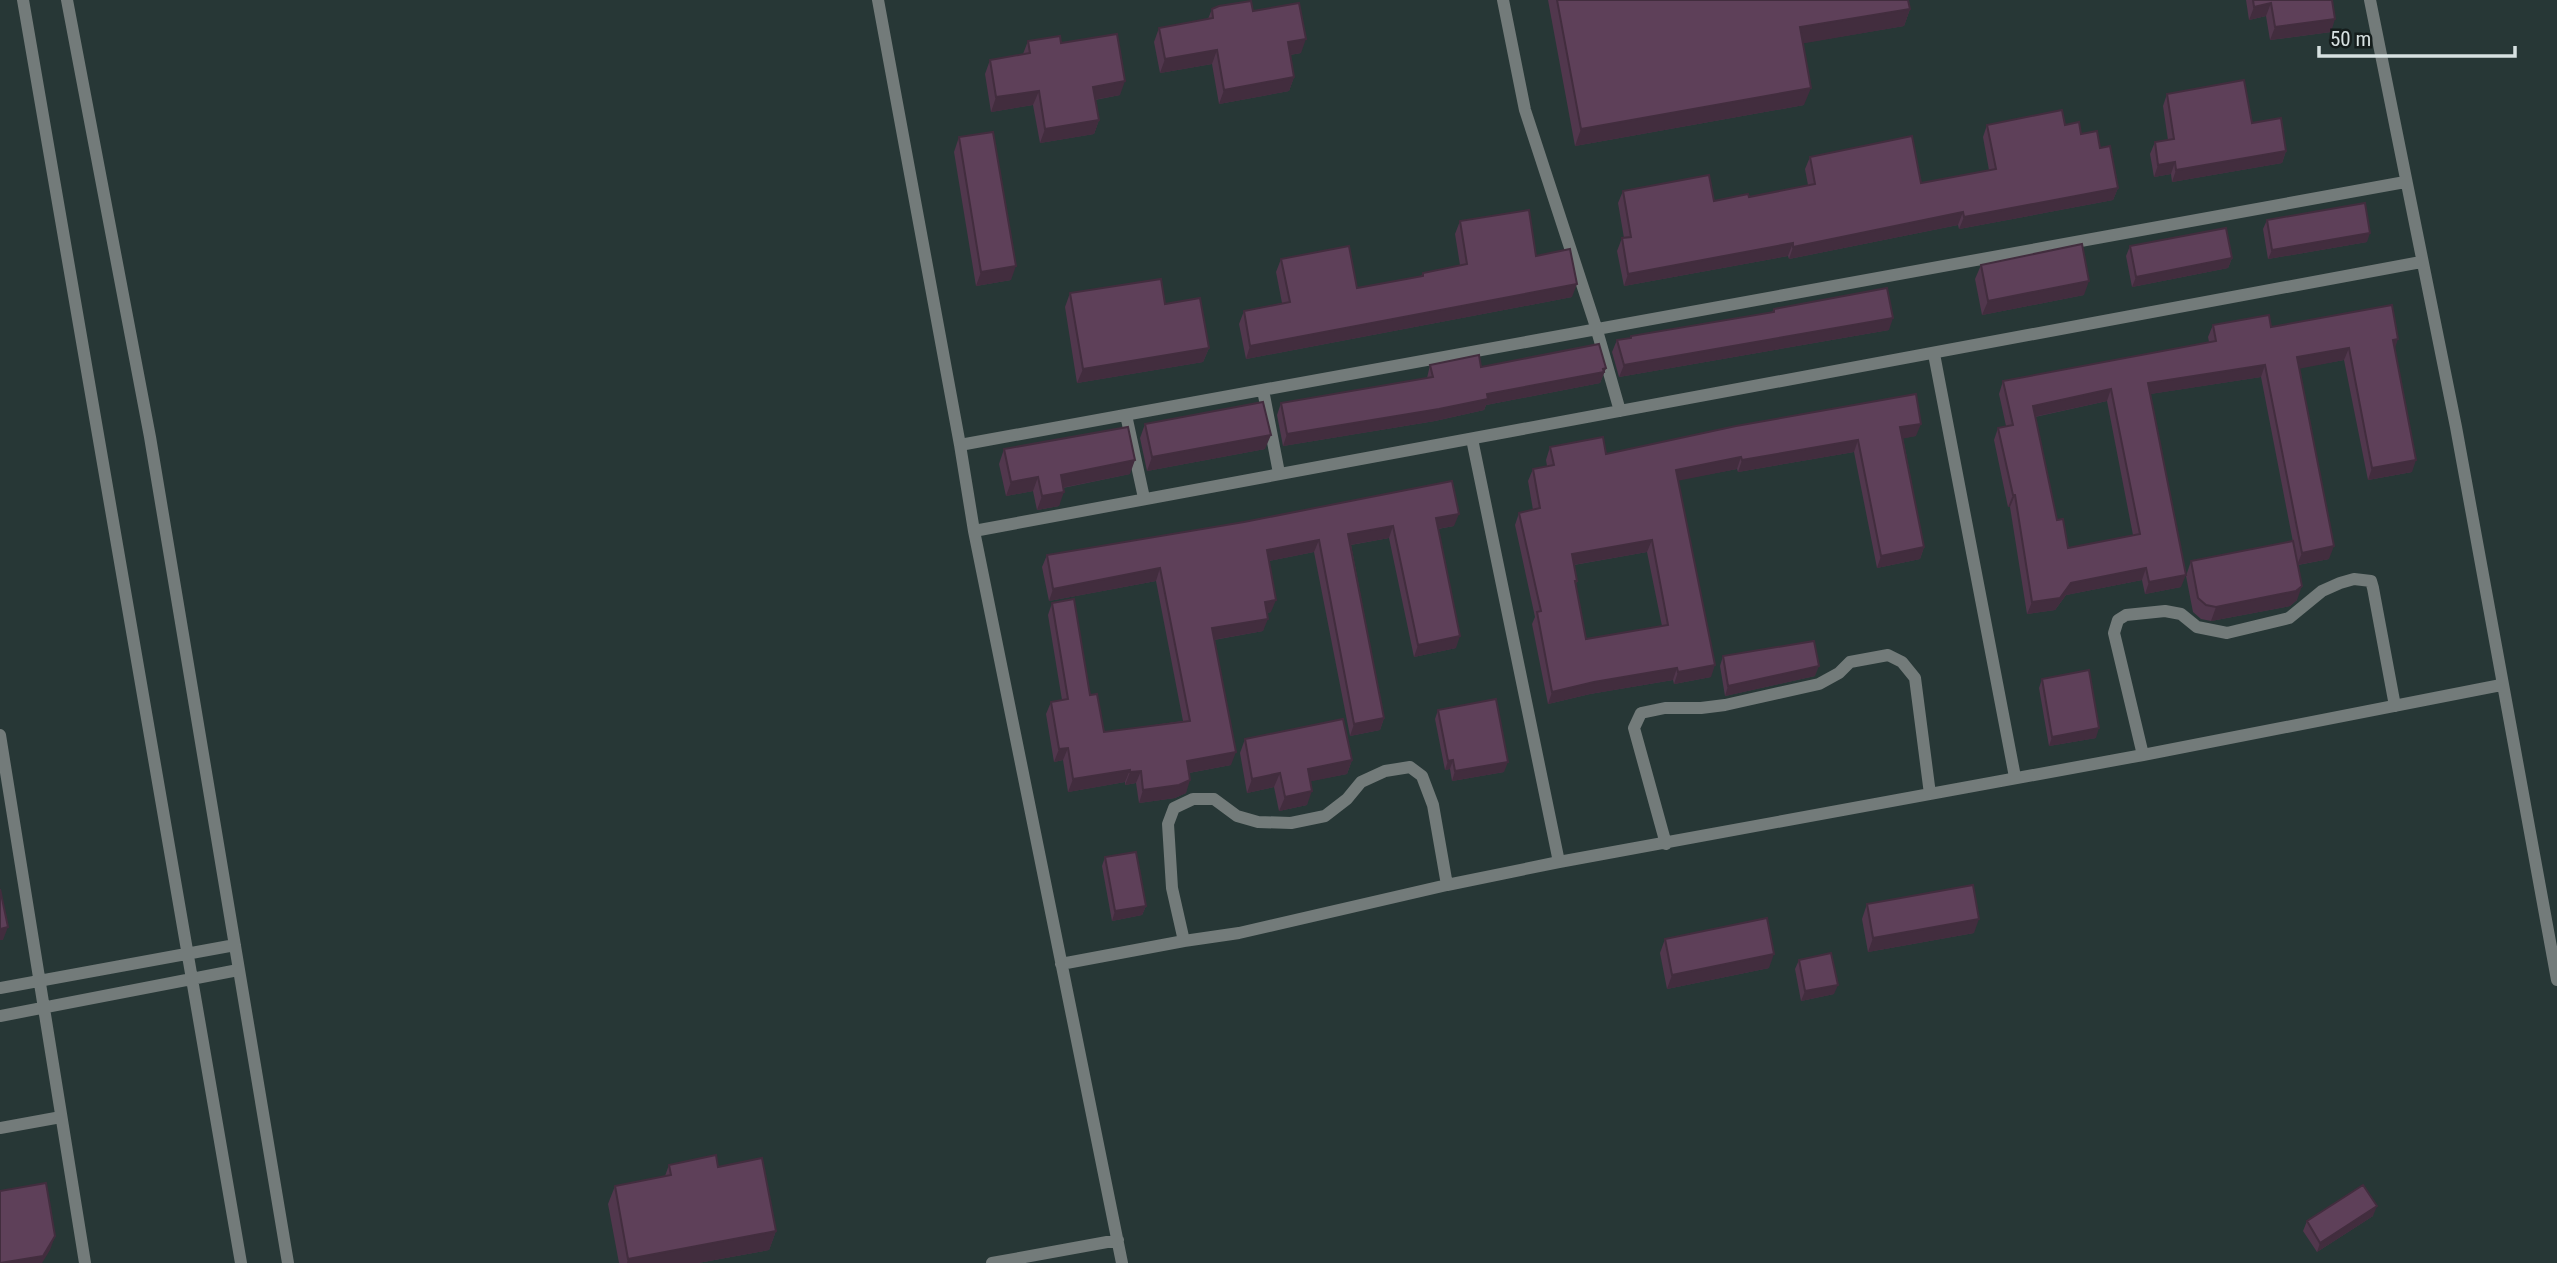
<svg xmlns="http://www.w3.org/2000/svg" width="2557" height="1263" viewBox="0 0 2557 1263" font-family="'Roboto Condensed',sans-serif">
<rect width="100%" height="100%" fill="#273736"/>
<g fill="none" stroke-linecap="round" stroke-linejoin="round">
<path stroke="#737b7a" stroke-width="12" d="M23,0L241,1263
M67,0L150,437L288,1263
M878,0L960,445L974,531L1122,1263
M1503,0L1525,110L1596,327L1620,411
M2370,0L2456,427L2557,980
M1934,354L2015,777
M1263,390L1279,473
M1126,415L1144,498
M1472,439L1559,862
M960,445C1442,357 1923,266 2405,182
M974,531L2421,262
M0,735L85,1263
M2143,755L2114,633L2118,620L2126,615L2165,611L2181,614L2197,627L2227,633L2289,618L2322,591L2340,583L2354,579L2371,581L2373,588L2395,706
M1666,844L1634,728L1641,713L1665,708H1701L1725,705L1819,684L1839,673L1850,662L1888,655L1902,662L1915,678L1930,794
M1447,885L1433,805L1422,776L1410,767L1385,771L1361,782L1347,799L1325,816L1291,823L1258,822L1237,816L1214,799H1193L1174,808L1168,824L1172,888L1184,941L1239,933L1447,885L1559,862L2143,755L2501,685
M1061,964L1184,941
M0,988L235,945
M0,1016L238,970
M0,1128L61,1117
M992,1263L1118,1240"/>
</g>
<path fill="#51374d" fill-rule="evenodd" d="M1548,0H1908L1910,9L1904,26L1803,43L1804,105L1575,146Z
M2246,0H2332L2331,32L2270,40L2266,16L2249,20Z
M1212,9L1301,53L1290,55L1294,77L1289,91L1219,104L1212,64L1160,73L1154,42L1159,28L1208,19Z
M1028,41L1061,43L1120,95L1095,100L1099,120L1094,134L1040,143L1033,105L991,112L985,74L990,60L1023,54Z
M2167,94L2252,123L2286,151L2282,163L2172,182L2171,174L2154,177L2150,154L2155,142L2168,140L2163,106Z
M1987,125H2065L2081,134L2100,148L2118,188L2113,200L1959,229L1958,225L1789,259L1788,256L1624,286L1617,251L1622,238H1624L1618,203L1623,191L1714,201L1749,197L1808,185L1805,169L1810,157L1921,183L1989,170L1983,137Z
M959,137L1011,280L976,286L954,152Z
M2267,220L2367,242L2268,259L2263,229Z
M1460,221L1536,256L1572,297L1246,359L1239,324L1244,311L1282,303L1276,272L1281,259L1357,288L1421,276L1423,273L1460,265L1455,234Z
M2130,246L2232,258L2228,268L2132,287L2126,256Z
M1981,265L2084,295L1982,315L1975,279Z
M1070,293L1165,304L1209,348L1203,362L1077,383L1065,307Z
M1774,309L1889,330L1619,377L1612,352L1617,340L1630,338L1631,336L1772,312Z
M2213,325L2271,327L2395,348L2412,472L2368,480L2344,360L2299,368L2329,559L2298,565L2297,600L2290,606L2211,621L2201,619L2193,612L2186,576L2191,561L2293,542L2261,377L2150,394L2181,587L2145,594L2142,580L2066,595L2055,610L2027,614L2010,507H2008L1994,440L1998,428L2006,426L1999,394L2003,381L2209,342L2208,337ZM2107,401L2133,535L2068,548L2057,520L2035,417Z
M1430,365L1606,368L1600,383L1486,405L1484,410L1435,421L1283,446L1277,415L1281,403L1427,378Z
M1145,424L1265,449L1147,471L1140,438Z
M1916,436L1903,438L1924,547L1920,559L1877,568L1854,452L1738,472L1737,469L1678,480L1711,677L1674,684L1673,680L1590,694L1548,704L1532,624L1535,617L1515,525L1519,513L1533,510L1528,481L1533,469L1547,466L1546,460L1550,447L1606,454ZM1647,552L1662,626L1586,639L1575,586L1577,581L1574,565Z
M1004,449L1130,474L1063,488L1059,506L1037,510L1033,491L1006,496L999,464Z
M1244,522L1454,526L1438,529L1456,648L1414,657L1389,538L1351,545L1384,718L1380,730L1350,736L1314,552L1269,561L1271,612L1267,613L1263,631L1214,640L1231,765L1189,773L1186,793L1175,798L1139,803L1136,783L1125,785V782L1068,792L1063,760L1054,762L1046,714L1051,702L1062,700L1048,615L1052,603L1090,695L1104,732L1183,721L1156,581L1049,601L1042,567L1047,555Z
M1723,656L1815,676L1725,696L1720,666Z
M2042,679L2096,738L2049,746L2039,688Z
M1438,710L1504,772L1452,781L1450,769L1445,770L1435,719Z
M1245,739L1352,760L1347,774L1310,781L1307,805L1279,811L1274,787L1247,793L1240,753Z
M1105,857L1146,906L1142,915L1112,921L1102,866Z
M1867,904L1974,933L1868,952L1862,919Z
M1665,939L1769,968L1667,989L1660,953Z
M1799,960L1834,994L1801,1001L1795,969Z
M669,1165L718,1167L776,1231L769,1250L698,1263H619L608,1204L615,1186L665,1176Z
M2373,1216L2317,1252L2303,1231L2307,1221Z"/>
<path fill="#422d3e" d="M2271,3L2266,16L2249,20L2254,7Z
M1910,9L1904,26L1794,45L1800,27Z
M2335,19L2331,32L2270,40L2275,27Z
M1306,39L1301,53L1283,56L1288,42Z
M1217,50L1212,64L1160,73L1165,59Z
M1294,77L1289,91L1219,104L1224,90Z
M1125,81L1120,95L1088,101L1093,87Z
M1811,88L1804,105L1575,146L1581,129Z
M1039,91L1033,105L991,112L996,97Z
M1099,120L1094,134L1040,143L1045,129Z
M2286,151L2282,163L2172,182L2176,170Z
M2175,162L2171,174L2154,177L2158,165Z
M2118,188L2113,200L1959,229L1964,217Z
M1963,212L1958,225L1789,259L1793,247Z
M2370,233L2367,242L2268,259L2272,250Z
M1793,243L1788,256L1624,286L1628,274Z
M2232,258L2228,268L2132,287L2136,277Z
M1016,266L1011,280L976,286L981,272Z
M2089,281L2084,295L1982,315L1988,301Z
M1577,284L1572,297L1246,359L1250,346Z
M1893,318L1889,330L1619,377L1624,365Z
M2398,339L2394,351L2393,340Z
M1209,348L1203,362L1077,383L1083,369Z
M2349,348L2344,360L2293,370L2297,357Z
M2265,365L2261,377L2144,395L2148,383Z
M1606,368L1600,383L1486,405L1484,410L1435,421L1283,446L1287,434L1487,394Z
M2111,389L2107,401L2028,418L2033,406Z
M1921,424L1916,436L1896,440L1900,427Z
M1271,435L1265,449L1147,471L1152,457Z
M1858,440L1854,452L1738,472L1742,460Z
M1741,457L1737,469L1672,482L1676,470Z
M1135,460L1130,474L1056,489L1061,475Z
M2416,460L2412,472L2368,480L2372,468Z
M1038,477L1033,491L1006,496L1011,482Z
M1064,492L1059,506L1037,510L1042,496Z
M2013,495H2015L2010,507H2008Z
M1459,514L1454,526L1431,530L1436,518Z
M1393,526L1389,538L1344,546L1348,534Z
M1319,540L1314,552L1263,562L1267,550Z
M1652,540L1647,552L1567,566L1572,554Z
M2334,546L2329,559L2297,565L2302,553Z
M1924,547L1920,559L1877,568L1881,556Z
M1160,568L1156,581L1049,601L1053,589Z
M2146,568L2142,580L2066,595L2055,610L2027,614L2032,602L2071,583Z
M2186,575L2181,587L2145,594L2149,582Z
M2302,586L2297,600L2290,606L2211,621L2216,607Z
M1276,600L1271,612L1260,615L1265,602Z
M1268,619L1263,631L1207,641L1212,628Z
M1460,636L1456,648L1414,657L1418,645Z
M1715,665L1711,677L1674,684L1678,672Z
M1819,666L1815,676L1725,696L1728,686Z
M1677,668L1673,680L1590,694L1548,704L1552,692L1594,682Z
M1384,718L1380,730L1350,736L1354,724Z
M2099,728L2096,738L2049,746L2052,737Z
M1068,748L1063,760L1054,762L1059,749Z
M1236,752L1231,765L1183,774L1187,761Z
M1352,760L1347,774L1303,783L1308,769Z
M1453,760L1450,769L1445,770L1448,761Z
M1508,762L1504,772L1452,781L1455,771Z
M1130,770L1125,782L1068,792L1073,779Z
M1141,771L1136,783L1125,785L1130,772Z
M1280,773L1274,787L1247,793L1252,779Z
M1190,780L1186,793L1175,798L1139,803L1143,790Z
M1312,791L1307,805L1279,811L1285,797Z
M1146,906L1142,915L1112,921L1115,911Z
M1979,919L1974,933L1868,952L1873,938Z
M8,927L3,940H0V929Z
M1774,954L1769,968L1667,989L1672,975Z
M1838,985L1834,994L1801,1001L1805,991Z
M2377,1206L2373,1216L2317,1252L2320,1243Z
M776,1231L769,1250L698,1263H627L628,1259Z
M55,1236L50,1250L42,1263H4Z"/>
<path fill="#5e4059" stroke="#422d3e" stroke-width="2" fill-rule="evenodd" d="M1557,0H1908L1910,9L1800,27L1811,88L1581,129Z
M2253,0H2332L2335,19L2275,27L2271,3L2254,7Z
M1251,1L1253,11L1299,3L1306,39L1288,42L1294,77L1224,90L1217,50L1165,59L1159,28L1213,18L1212,9L1219,6Z
M1117,34L1125,81L1093,87L1099,120L1045,129L1039,91L996,97L990,60L1030,53L1028,41L1060,36L1061,43Z
M2244,80L2252,123L2281,118L2286,151L2176,170L2175,162L2158,165L2155,142L2174,139L2167,94Z
M2062,110L2065,125L2079,122L2081,134L2097,131L2100,148L2110,146L2118,188L1964,217L1963,212L1793,247V243L1628,274L1622,238L1631,237L1623,191L1709,175L1714,201L1748,194L1749,197L1815,184L1810,157L1912,136L1921,183L1996,169L1987,125Z
M993,132L1016,266L981,272L959,137Z
M2365,203L2370,233L2272,250L2267,220Z
M1529,210L1536,256L1570,249L1577,284L1250,346L1244,311L1290,302L1281,259L1349,246L1357,288L1423,276V273L1467,264L1460,221Z
M2226,228L2232,258L2136,277L2130,246Z
M2082,244L2089,281L1988,301L1981,265Z
M1161,279L1165,304L1200,298L1209,348L1083,369L1070,293Z
M1887,288L1893,318L1624,365L1617,340L1631,338V336L1774,312V309Z
M2392,305L2398,339L2393,340L2416,460L2372,468L2349,348L2297,357L2334,546L2302,553L2265,365L2148,383L2186,575L2149,582L2146,568L2071,583L2060,598L2032,602L2015,495H2013L1998,428L2013,425L2003,381L2216,341L2213,325L2269,315L2271,327ZM2111,389L2140,534L2068,548L2063,519L2057,520L2033,406Z
M1599,344L1606,368L1603,369L1604,372L1487,394L1488,399L1439,409L1287,434L1281,403L1433,377L1430,365L1479,355L1481,367Z
M1916,394L1921,424L1900,427L1924,547L1881,556L1858,440L1742,460L1741,457L1676,470L1715,665L1678,672L1677,668L1594,682L1552,692L1537,612L1541,611L1519,513L1540,508L1533,469L1554,465L1550,447L1603,437L1606,454L1736,426ZM1652,540L1668,625L1586,639L1575,581H1577L1572,554Z
M1263,402L1271,435L1152,457L1145,424Z
M1128,427L1135,460L1061,475L1064,492L1042,496L1038,477L1011,482L1004,449Z
M1452,481L1459,514L1436,518L1460,636L1418,645L1393,526L1348,534L1384,718L1354,724L1319,540L1267,550L1276,600L1265,602L1268,619L1212,628L1236,752L1187,761L1190,780L1179,785L1143,790L1141,771L1130,772V770L1073,779L1068,748L1059,749L1051,702L1068,699L1052,603L1074,599L1090,695L1097,694L1104,732L1190,721L1160,568L1053,589L1047,555L1244,522Z
M2293,541L2302,586L2296,591L2216,607L2206,605L2198,598L2191,561Z
M1814,641L1819,666L1728,686L1723,656Z
M2089,670L2099,728L2052,737L2042,679Z
M1496,699L1508,762L1455,771L1453,760L1448,761L1438,710Z
M1343,719L1352,760L1308,769L1312,791L1285,797L1280,773L1252,779L1245,739Z
M1136,852L1146,906L1115,911L1105,857Z
M1973,885L1979,919L1873,938L1867,904Z
M0,889L8,927L0,929Z
M1767,918L1774,954L1672,975L1665,939Z
M1831,953L1838,985L1805,991L1799,960Z
M716,1155L718,1167L762,1158L776,1231L628,1259L615,1186L671,1175L669,1165Z
M46,1183L55,1236L43,1256L0,1263V1191Z
M2363,1185L2377,1206L2320,1243L2307,1221Z"/>
<path d="M2319 46v10h196v-10" fill="none" stroke="#d7e1e1" stroke-width="3.5"/>
<text x="2330" y="46" font-size="21" fill="#d7e1e1" stroke="#151d1c" stroke-width="5" paint-order="stroke">50 m</text>
</svg>
